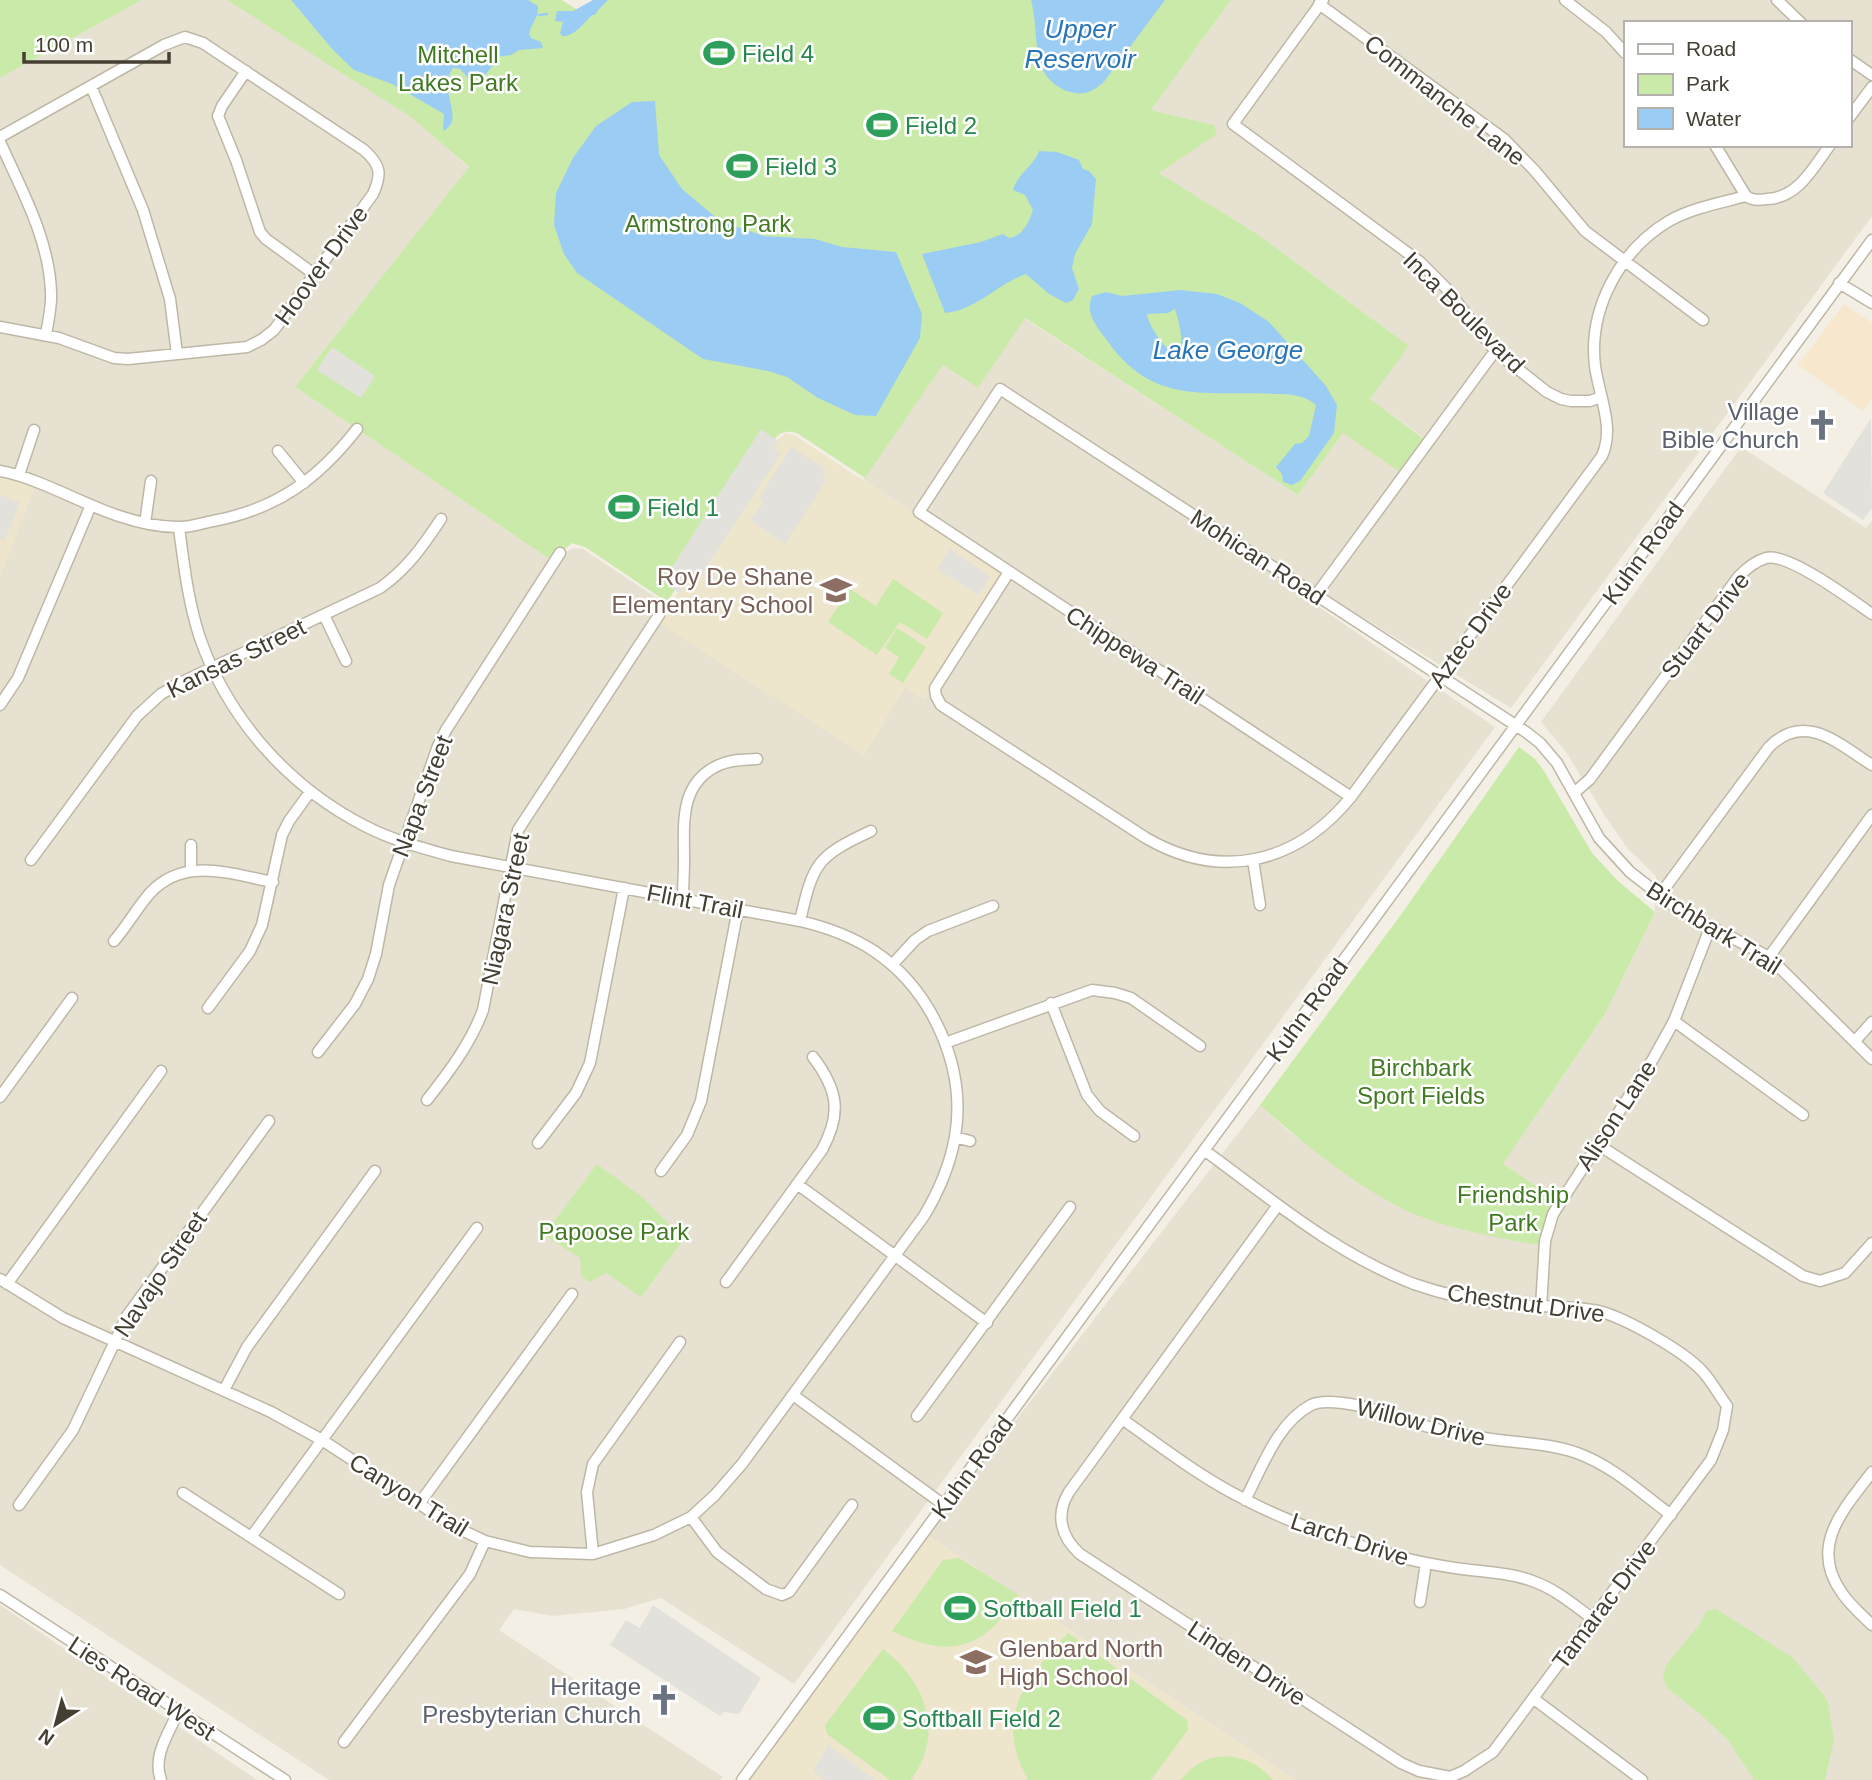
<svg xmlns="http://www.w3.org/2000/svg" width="1872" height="1780" viewBox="0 0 1872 1780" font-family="Arial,sans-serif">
<rect width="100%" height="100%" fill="#f3efe4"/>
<path fill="#e7e1d1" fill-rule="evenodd" d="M142,0H227L410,115L469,168L295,387L557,564L567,551L574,548L583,549L669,606L658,622L906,688L924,699L1004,573L863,480L943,365L978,388L1024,318L1298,495L1343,433L1404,474L1428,441L1370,399L1409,346L1257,234L1158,173L1214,125L1151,110L1231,0H1872V216L1511,708L1319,591L1010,396L1495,727L794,1684L661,1598L624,1609L553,1616L514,1609L499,1630L723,1777L720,1780H329L0,1565V78ZM1625,23H1849V145H1625Z
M1741,447L1866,528L1872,521V1780H1295L927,1535L1260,1105L1288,1131L1371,1191L1421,1217L1459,1229L1544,1246L1560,1202L1503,1164L1605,1014L1655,912L1656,876L1628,849L1605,816L1566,752L1541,722Z
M0,1605L257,1780H0Z"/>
<path fill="#f7e7cd" d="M1844,304L1872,323V399L1863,411L1798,365Z"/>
<path fill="#ede5cc" d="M786,433L794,435L1004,573L924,699L905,688L864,755L658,623L775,441Z
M0,474L36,485L0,577Z
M927,1535L1295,1780H749Z"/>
<path fill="#caeaa9" d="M0,0H142L0,78Z
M227,0H562L584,14L595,0H1231L1151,110L1214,125L1217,134L1159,173L1257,234L1409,346L1370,399L1428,442L1404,475L1343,433L1298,495L1025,318L978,388L943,365L865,478L797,433C786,430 781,432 774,439L667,602L585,547L572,543L560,553L554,562L295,387L469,167L411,117Z
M893,579L943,613L927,639L900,622L877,655L828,622L850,589L876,606Z
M897,628L926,647L903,683L889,674L899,657L885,648Z
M1519,747L1535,759L1544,771L1592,853L1618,881L1655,912L1605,1014L1503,1164L1560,1202L1545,1246C1504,1239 1463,1232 1424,1218C1370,1198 1303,1144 1260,1105L1400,916Z
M597,1164L642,1197L684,1239L641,1297L606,1273L590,1282L581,1276L580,1258L544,1235Z
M959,1558L1019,1595C983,1649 951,1660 892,1631L943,1560Z
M1716,1609L1792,1657L1823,1694L1828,1703L1834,1740L1825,1780H1754L1727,1739L1698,1712L1667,1688L1663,1677L1666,1665L1700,1624L1706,1611Z
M1068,1633L1187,1720L1188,1730L1151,1780H1028C993,1717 1026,1679 1068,1633Z
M883,1649C926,1682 945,1733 911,1780H890L827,1734L825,1725Z
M1225,1756C1245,1757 1260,1765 1273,1780H1181C1192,1765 1207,1757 1225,1756Z"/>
<path fill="#e3e1dc" d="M332,347L375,376L361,398L317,370Z
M1871,418L1872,508L1863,520L1823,493Z
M761,429L778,441L774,448L781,453L695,585L687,581L679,593L663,581Z
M791,447L823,468L825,482L785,544L750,521L763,501L759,498Z
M0,495L20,503L5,540L0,539Z
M950,549L990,577L978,595L937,569Z
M653,1605L761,1678L739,1714L724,1712L720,1716L610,1645L626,1620L640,1628Z
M828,1745L875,1780H825L813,1771Z"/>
<path fill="#9bccf4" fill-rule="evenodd" d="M291,0H528L538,6C539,17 531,24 529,34L531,38L541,42L543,48L519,50L511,55L495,57V63L486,74L474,80L469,79L460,69L453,68C436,90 467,119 443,131L444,114L392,84L354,70L333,50Z
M593,0H608L598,10L595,15H592C584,23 574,37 562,36L560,33L563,22L555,21L557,11H573Z
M1031,0H1165L1103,83C1097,87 1092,92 1084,93C1067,96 1046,82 1041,65C1034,45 1037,21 1031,0Z
M655,101L659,155L682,189L720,221L764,236L815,239L842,247L896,252L922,314L920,338L876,416L855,415L818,398L787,377L768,371L703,359L577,273L564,254L554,225L556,193L573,158L596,126L632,102Z
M1039,151L1057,152L1079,160L1083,169L1089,171L1096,179L1092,224L1075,254L1072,268L1079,289L1073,300L1066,303L1049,294L1026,274C997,284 977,310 945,313L922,254L981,242L1003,234L1009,238C1023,236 1029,222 1033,210L1025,195L1013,190C1017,174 1034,166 1039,151Z
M1180,290L1217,294L1240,303L1269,322L1326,386L1337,405L1334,433L1300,481L1292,485L1283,482L1282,474L1276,467L1295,444L1302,443L1309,436L1316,405C1305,395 1290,394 1276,394C1205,390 1153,407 1106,339C1096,326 1085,313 1092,296L1106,292L1122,296ZM1175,309C1179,323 1184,340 1180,357L1176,358C1165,346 1150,330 1147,314L1168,313Z"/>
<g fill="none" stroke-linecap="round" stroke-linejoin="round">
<path stroke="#9bccf4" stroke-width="2.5" d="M539,15L547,14"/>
<defs>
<path id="minor" d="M1323,0L1233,124L1420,262L1446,288L1495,351L1547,392L1561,399L1571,401H1590L1601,397
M1565,0L1606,32L1625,53
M1777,0L1801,23
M1319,4L1504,139L1535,171L1585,231L1703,320
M1849,59L1872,75
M246,71L222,106L218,116L236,160L260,232L266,239L314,274
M91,86L143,210L170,299L177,354
M1849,118L1872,87
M0,137L164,45L185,37L203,43L364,150C381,165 382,174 373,194L274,330L261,340L247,347L128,359L114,358L59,338L0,327
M0,142C21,189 49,238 51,292C52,306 48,321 46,335
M1715,145L1746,196
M1839,283L1872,303
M278,451L304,483
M0,471C42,479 79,503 119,516C137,522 158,527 177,527C189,528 202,523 213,521C277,509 318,479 357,429
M19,475L34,430
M145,523L151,481
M1009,572L935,688L936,696L941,705L1146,838C1222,882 1297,863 1351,797L1602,456C1615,427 1599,396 1595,366C1588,309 1620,250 1669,221C1692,208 1720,203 1746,196C1753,201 1759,200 1767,199C1798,198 1813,168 1830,145
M1316,595L1495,351
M324,615L346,661
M0,705L18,678L91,505
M1574,793L1590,779L1739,576C1746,569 1756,561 1766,558C1788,552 1852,600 1872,614
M1351,797L919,512L1000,389L1526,732L1540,743L1557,763L1599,838L1630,872L1679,910L1769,957L1872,1059
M191,845V870
M31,860L137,716L161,694L182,682L380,588C407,569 423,546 441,519
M1253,860L1260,905
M1659,896L1769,747C1805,711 1839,744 1872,765
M683,899C683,886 684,873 684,860C684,823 679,783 719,765C731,759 745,760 757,759
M800,921C813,863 817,856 871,831
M114,941C127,926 137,908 150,893C184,856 230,874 273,882
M1769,957L1872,815
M892,965L915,940L928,931L993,906
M1051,1003L1087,1095L1100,1111L1134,1136
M208,1008L250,951L262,925L282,835L289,821L310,792
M1674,1021L1803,1115
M1855,1041L1872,1022
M945,1043L1092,990L1115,993L1131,998L1200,1046
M318,1052L355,1004L368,979L376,954L389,885L438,746L446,730L560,553
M0,1097L72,998
M427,1100C449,1072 471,1043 483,1010L518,830L659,615
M955,1137L970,1141
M538,1143L576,1093L590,1063L624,888
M1597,1144L1803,1276L1820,1281L1845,1273L1872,1243
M1204,1150C1271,1199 1336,1254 1414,1284C1440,1293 1469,1300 1497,1303C1529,1307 1561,1305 1593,1310C1620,1314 1684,1351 1703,1372C1712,1382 1719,1395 1727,1406L1723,1430L1711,1460L1493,1752L1464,1771L1450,1777L1419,1771L1401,1763L1080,1554C1061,1537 1055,1515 1069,1492L1278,1205
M661,1171L687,1135L701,1101L738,909
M797,1184L987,1323
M0,1279L63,1318L271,1412L322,1440L453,1526L485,1541L530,1552L593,1554L654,1535L691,1517L715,1495L742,1464L924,1216C939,1191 950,1165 955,1137C967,1067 932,990 874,951C851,936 826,927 800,921L451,856C422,848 392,840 365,826C289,787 228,719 200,638C188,602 184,565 179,528
M726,1282L822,1150C842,1113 838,1090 813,1057
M7,1284L161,1071
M1541,1307L1545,1241L1553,1214L1653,1059L1674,1021L1710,928
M224,1390L247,1347L375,1171
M793,1395L944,1505
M917,1416L1070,1207
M1122,1419C1162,1447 1201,1478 1246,1500C1288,1522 1334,1538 1379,1551C1406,1560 1434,1565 1462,1569C1486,1572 1513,1573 1535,1582C1557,1590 1575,1606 1593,1619
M1872,1472C1844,1509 1808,1546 1842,1593C1850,1605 1862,1615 1872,1625
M183,1493L339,1594
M1245,1500C1262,1468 1277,1423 1311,1405C1325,1398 1360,1405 1374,1410C1408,1422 1442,1432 1477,1437C1511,1443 1545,1442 1577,1453C1613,1466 1641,1493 1671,1515
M419,1504L572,1294
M19,1505L73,1430L127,1316L269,1121
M691,1517L717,1552L766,1589L782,1595L789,1592L852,1505
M251,1537L477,1228
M593,1554L587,1492L593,1464L680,1342
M0,1595L285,1780
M1420,1602L1426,1563
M1534,1699L1642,1780
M344,1742L470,1574L485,1541
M161,1780C152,1756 169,1733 178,1712
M742,1780L1872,240"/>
</defs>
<use href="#minor" stroke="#bfb7a6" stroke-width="13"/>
<use href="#minor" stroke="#fff" stroke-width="10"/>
</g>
<defs>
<symbol id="stadium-bare" viewBox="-9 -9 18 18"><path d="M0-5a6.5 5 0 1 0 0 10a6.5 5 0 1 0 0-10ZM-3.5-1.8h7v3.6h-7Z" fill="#2e9e5b" stroke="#fff" stroke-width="2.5" paint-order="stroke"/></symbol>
<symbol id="church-bare" viewBox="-9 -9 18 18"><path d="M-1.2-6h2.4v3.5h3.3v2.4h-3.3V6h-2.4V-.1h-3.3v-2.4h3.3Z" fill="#6b7280" stroke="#fff" stroke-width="2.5" paint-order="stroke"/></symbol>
<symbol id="school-bare" viewBox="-9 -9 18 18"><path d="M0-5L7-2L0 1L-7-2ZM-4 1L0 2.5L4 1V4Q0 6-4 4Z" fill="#8d6e63" stroke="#fff" stroke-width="2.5" paint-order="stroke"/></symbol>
</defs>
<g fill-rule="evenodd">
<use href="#stadium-bare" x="697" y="31" width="44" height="44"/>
<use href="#stadium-bare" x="860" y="103" width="44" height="44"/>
<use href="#stadium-bare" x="720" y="144" width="44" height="44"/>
<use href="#church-bare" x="1800" y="403" width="44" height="44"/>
<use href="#stadium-bare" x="602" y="485" width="44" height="44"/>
<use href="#school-bare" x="814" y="568" width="44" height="44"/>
<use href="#stadium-bare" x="938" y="1586" width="44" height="44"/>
<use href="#school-bare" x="954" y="1640" width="44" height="44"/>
<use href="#church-bare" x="642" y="1678" width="44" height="44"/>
<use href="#stadium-bare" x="857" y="1696" width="44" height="44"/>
</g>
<g text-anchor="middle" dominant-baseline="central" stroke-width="5" stroke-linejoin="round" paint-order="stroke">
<g font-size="24" fill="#27864d" stroke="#fff" text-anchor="start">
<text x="742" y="53">Field 4</text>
<text x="905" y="125">Field 2</text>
<text x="765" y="166">Field 3</text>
<text x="647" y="507">Field 1</text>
<text x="983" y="1608">Softball Field 1</text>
<text x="902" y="1718">Softball Field 2</text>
</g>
<g font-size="24" fill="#417a23" stroke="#fff">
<text x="458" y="54">Mitchell<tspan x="458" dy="28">Lakes Park</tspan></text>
<text x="708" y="223">Armstrong Park</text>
<text x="1421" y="1067">Birchbark<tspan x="1421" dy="28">Sport Fields</tspan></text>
<text x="1513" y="1194">Friendship<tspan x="1513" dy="28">Park</tspan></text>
<text x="614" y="1231">Papoose Park</text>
</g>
<g font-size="24" fill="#453f33" stroke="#fff">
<text transform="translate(1445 100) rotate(38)">Commanche Lane</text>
<text transform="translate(321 265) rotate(-54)">Hoover Drive</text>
<text transform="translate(1464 312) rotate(45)">Inca Boulevard</text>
<text transform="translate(1643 553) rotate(-54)">Kuhn Road</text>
<text transform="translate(1258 557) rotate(33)">Mohican Road</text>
<text transform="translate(1705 625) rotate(-52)">Stuart Drive</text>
<text transform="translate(1470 635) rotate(-54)">Aztec Drive</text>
<text transform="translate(1135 655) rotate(33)">Chippewa Trail</text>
<text transform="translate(236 658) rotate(-26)">Kansas Street</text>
<text transform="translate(422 796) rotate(-69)">Napa Street</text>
<text transform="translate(695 901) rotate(11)">Flint Trail</text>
<text transform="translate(505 909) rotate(-78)">Niagara Street</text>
<text transform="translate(1714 928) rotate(32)">Birchbark Trail</text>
<text transform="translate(1307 1010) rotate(-54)">Kuhn Road</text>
<text transform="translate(1616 1115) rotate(-57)">Alison Lane</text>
<text transform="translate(160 1274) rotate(-56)">Navajo Street</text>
<text transform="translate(1526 1303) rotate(8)">Chestnut Drive</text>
<text transform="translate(1421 1422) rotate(14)">Willow Drive</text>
<text transform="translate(972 1467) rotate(-54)">Kuhn Road</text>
<text transform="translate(409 1495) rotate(32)">Canyon Trail</text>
<text transform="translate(1350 1539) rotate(18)">Larch Drive</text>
<text transform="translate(1604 1604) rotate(-53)">Tamarac Drive</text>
<text transform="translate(1247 1663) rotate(33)">Linden Drive</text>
<text transform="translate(142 1688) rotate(33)">Lies Road West</text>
</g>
<g font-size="24" fill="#5b616d" stroke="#fff" text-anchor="end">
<text x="1799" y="411">Village<tspan x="1799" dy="28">Bible Church</tspan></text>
<text x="641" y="1686">Heritage<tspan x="641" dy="28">Presbyterian Church</tspan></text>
</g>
<g font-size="24" fill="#785e54" stroke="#fff" text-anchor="end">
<text x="813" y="576">Roy De Shane<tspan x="813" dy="28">Elementary School</tspan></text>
<text x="999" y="1648" text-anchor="start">Glenbard North<tspan x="999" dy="28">High School</tspan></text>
</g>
<g font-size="26" font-style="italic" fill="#2774b7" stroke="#fff">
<text x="1080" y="29">Upper<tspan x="1080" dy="30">Reservoir</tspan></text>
<text x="1228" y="350">Lake George</text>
</g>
</g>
<rect x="1624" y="21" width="228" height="126" fill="#ffffff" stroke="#b5b2ad" stroke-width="2"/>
<rect x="1638" y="44" width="35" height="10" fill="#ffffff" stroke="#b5b2ad" stroke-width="2"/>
<text x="1686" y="56" font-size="21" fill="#453f33">Road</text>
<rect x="1638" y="74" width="35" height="21" fill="#caeaa9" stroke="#b5b2ad" stroke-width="2"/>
<text x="1686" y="91" font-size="21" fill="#453f33">Park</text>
<rect x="1638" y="108" width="35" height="21" fill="#9bccf4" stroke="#b5b2ad" stroke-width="2"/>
<text x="1686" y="126" font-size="21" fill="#453f33">Water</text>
<g transform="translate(56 1724) rotate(216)" stroke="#ffffff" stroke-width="5" paint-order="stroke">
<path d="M0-5L12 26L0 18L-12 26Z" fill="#453f33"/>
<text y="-10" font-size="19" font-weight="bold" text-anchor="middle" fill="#453f33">N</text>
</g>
<path d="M24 52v10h145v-10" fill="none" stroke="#453f33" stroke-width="3.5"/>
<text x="35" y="52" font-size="21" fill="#453f33" stroke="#ffffff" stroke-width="5" paint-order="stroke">100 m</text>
</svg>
